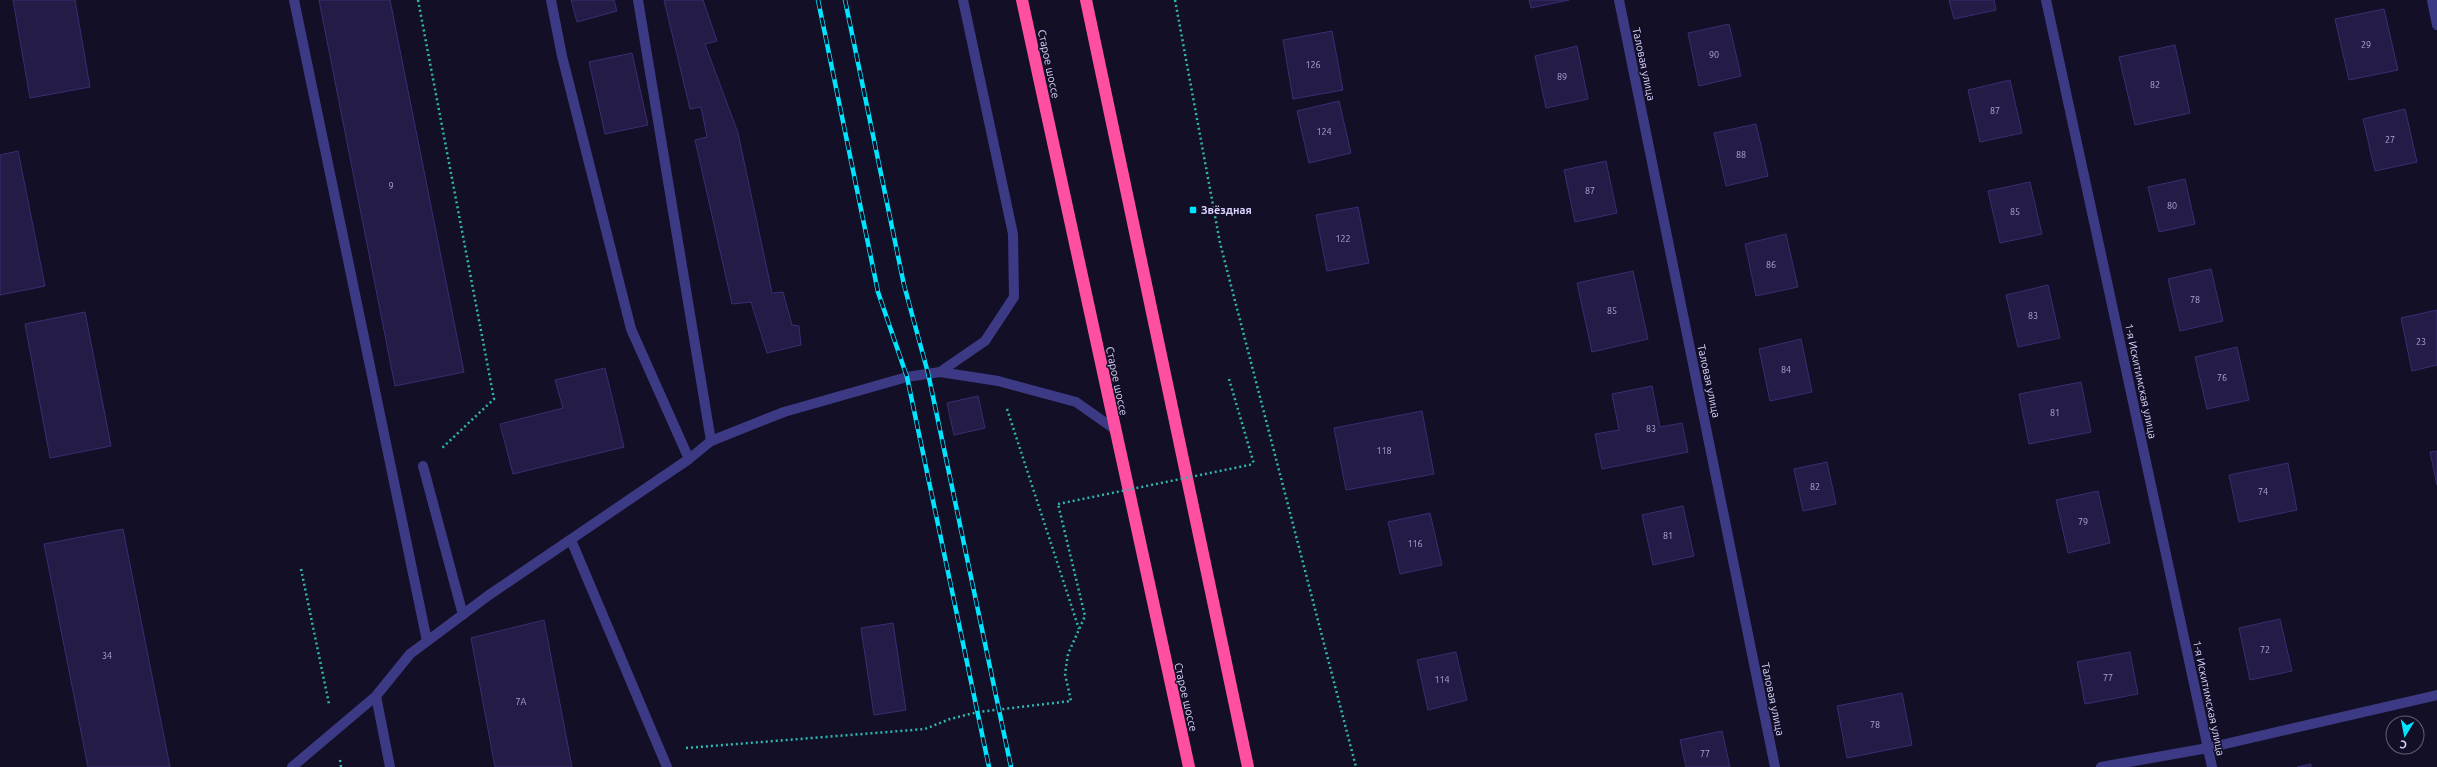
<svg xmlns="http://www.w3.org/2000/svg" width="2437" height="767" viewBox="0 0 2437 767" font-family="Ubuntu,sans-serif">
<rect width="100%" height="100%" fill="#130f26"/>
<path fill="#241b47" stroke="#3b2d73" d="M13,0H75L90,87L30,98Z
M319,0H390L464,372L395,386Z
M571,0H614L617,11L577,22Z
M664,0H703L717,41L705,44L738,133L772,293L783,292L792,325L799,326L801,345L767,353L751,302L732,304L695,140L707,137L701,107L690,109Z
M1529,0H1569L1531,8Z
M1949,0H1994L1996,10L1954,19Z
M2384,9L2398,70L2349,80L2335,19Z
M1729,24L1741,76L1699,86L1688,33Z
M1332,31L1343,90L1293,99L1283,40Z
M2175,45L2190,113L2135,125L2119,57Z
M1577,46L1588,99L1546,108L1535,56Z
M632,53L648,125L605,134L589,62Z
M2010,80L2022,133L1980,142L1968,90Z
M1339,101L1351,153L1309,163L1297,111Z
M2405,109L2417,162L2375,171L2363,119Z
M1756,124L1768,176L1726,186L1714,133Z
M18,151L45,286L0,295V155Z
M1606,161L1617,213L1575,222L1564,170Z
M2185,179L2195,224L2159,232L2148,187Z
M2030,182L2042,234L2000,243L1988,191Z
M1358,207L1369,263L1327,271L1316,215Z
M1786,234L1798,287L1756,296L1745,244Z
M2211,269L2223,321L2180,331L2168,279Z
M1633,271L1648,339L1592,352L1577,283Z
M2048,285L2060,338L2018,347L2006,295Z
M2437,310V365L2412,371L2401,318Z
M85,312L111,446L50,458L25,324Z
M1801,339L1812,392L1770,401L1759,349Z
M2237,347L2249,400L2207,409L2195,357Z
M605,368L624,447L513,474L500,424L563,408L555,380Z
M2081,382L2091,432L2029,444L2019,394Z
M1652,386L1660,427L1682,423L1688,452L1602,469L1595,434L1619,430L1612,394Z
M978,396L985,428L954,435L947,403Z
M1422,411L1434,474L1346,490L1334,428Z
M2437,451V485L2430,452Z
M1827,462L1836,504L1803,511L1794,469Z
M2288,463L2297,510L2239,522L2229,475Z
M2098,491L2110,543L2068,553L2056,500Z
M1683,506L1694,556L1653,565L1642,515Z
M1430,513L1442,565L1400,574L1388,522Z
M123,529L170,767H88L44,544Z
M2280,619L2292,671L2250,680L2239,628Z
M544,620L572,767H495L471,638Z
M893,623L906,710L874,715L861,628Z
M1456,652L1467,700L1428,710L1417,660Z
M2130,652L2138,694L2085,704L2077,662Z
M1902,693L1912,745L1847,758L1837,706Z
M1722,731L1730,767H1686L1680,740Z
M2311,764V767H2297Z"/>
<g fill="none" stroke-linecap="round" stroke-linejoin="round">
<path stroke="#2fb8b0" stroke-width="2.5" stroke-dasharray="2 3" stroke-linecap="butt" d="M418,0L494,399L441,449
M1175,0L1220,243L1356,767
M1229,379L1254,464
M1007,409L1079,629
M301,569L329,704
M686,748L925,729L950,719L978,712L1071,701L1065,674L1068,654L1085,616L1058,504
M340,760L341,767"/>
<path stroke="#3d3a85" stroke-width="10" d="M294,0L427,641
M551,0L562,56L631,329L689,459
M638,0L711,441
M1619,0L1775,767
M2046,0L2212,767
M2432,0L2437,25
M940,372L985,341L1014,297L1013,234L963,0
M423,466L463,615
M571,540L667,767
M376,696L390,767
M292,767L376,696L410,654L489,595L689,459L711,441L784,412L907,377L940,372L998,381L1076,402L1113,428
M2101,767L2208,748L2437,695"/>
<path stroke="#ff4fa3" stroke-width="12" d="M1022,0L1189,767
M1086,0L1248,767"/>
<defs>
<path id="rail" d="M818,0L878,292L907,377L989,767
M845,0L904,285L928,373L1011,767"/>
</defs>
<use href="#rail" stroke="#00e5ff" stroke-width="4.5"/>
<use href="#rail" stroke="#130f26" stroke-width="3" stroke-dasharray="9" stroke-linecap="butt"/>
<path stroke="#2fb8b0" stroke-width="2.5" stroke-dasharray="2 3" stroke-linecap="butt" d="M1058,504L1254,464"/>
</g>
<rect fill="#00e5ff" stroke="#130f26" stroke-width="1.5" x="1189" y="206" width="8" height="8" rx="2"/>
<g text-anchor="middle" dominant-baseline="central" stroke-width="3" stroke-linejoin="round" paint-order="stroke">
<g font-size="9" fill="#aca6d1">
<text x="2366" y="45">29</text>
<text x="1714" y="55">90</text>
<text x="1313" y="65">126</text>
<text x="1562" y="77">89</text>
<text x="2155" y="85">82</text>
<text x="1995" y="111">87</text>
<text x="1324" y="132">124</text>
<text x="2390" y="140">27</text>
<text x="1741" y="155">88</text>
<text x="391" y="186">9</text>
<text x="1590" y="191">87</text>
<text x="2172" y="206">80</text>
<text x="2015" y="212">85</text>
<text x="1343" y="239">122</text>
<text x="1771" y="265">86</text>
<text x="2195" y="300">78</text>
<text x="1612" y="311">85</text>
<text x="2033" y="316">83</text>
<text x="2421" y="342">23</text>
<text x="1786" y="370">84</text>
<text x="2222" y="378">76</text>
<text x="2055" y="413">81</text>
<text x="1651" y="429">83</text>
<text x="1384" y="451">118</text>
<text x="1815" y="487">82</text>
<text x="2263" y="492">74</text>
<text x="2083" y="522">79</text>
<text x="1668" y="536">81</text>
<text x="1415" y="544">116</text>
<text x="2265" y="650">72</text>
<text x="107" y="656">34</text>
<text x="2108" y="678">77</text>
<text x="1442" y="680">114</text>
<text x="521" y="702">7А</text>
<text x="1875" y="725">78</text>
<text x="1705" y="754">77</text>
</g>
<g font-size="11" fill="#d9d4ff" stroke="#130f26">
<text transform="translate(1049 64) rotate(78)">Старое шоссе</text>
<text transform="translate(1644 64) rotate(78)">Таловая улица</text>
<text transform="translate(1117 381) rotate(78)">Старое шоссе</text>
<text transform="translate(1709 381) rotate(78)">Таловая улица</text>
<text transform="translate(2141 381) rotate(78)">1-я Искитимская улица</text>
<text transform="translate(1186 697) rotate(77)">Старое шоссе</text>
<text transform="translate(2209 698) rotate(78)">1-я Искитимская улица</text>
<text transform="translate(1773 699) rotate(78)">Таловая улица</text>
</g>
<g font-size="11" font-weight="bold" fill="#d9d4ff" stroke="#130f26" text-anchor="start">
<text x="1201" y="210">Звёздная</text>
</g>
</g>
<g transform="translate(2405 735) rotate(190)"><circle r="19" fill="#130f26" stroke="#625e7d"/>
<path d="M0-3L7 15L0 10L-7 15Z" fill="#00e5ff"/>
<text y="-6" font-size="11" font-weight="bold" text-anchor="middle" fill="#d9d4ff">С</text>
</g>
</svg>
